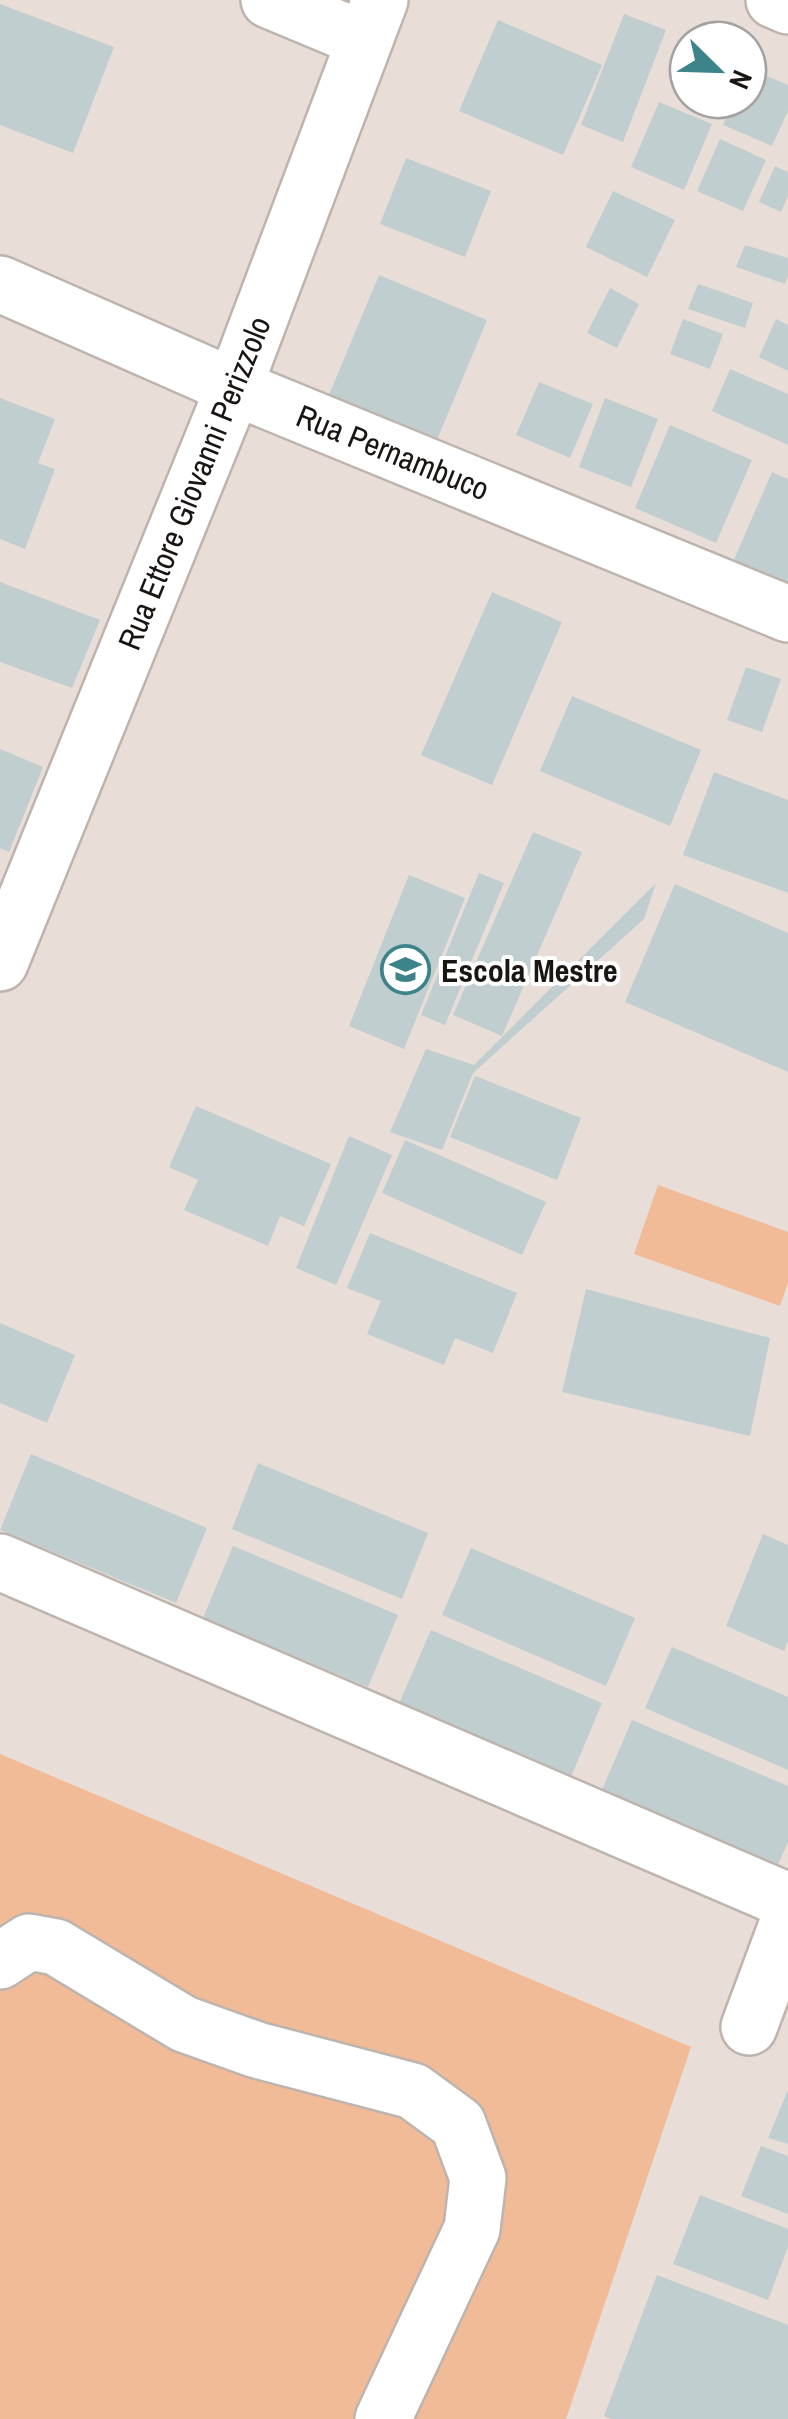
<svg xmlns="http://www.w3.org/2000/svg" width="788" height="2419" viewBox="0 0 788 2419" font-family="'Archivo Narrow',sans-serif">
<rect width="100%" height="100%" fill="#e8ddd7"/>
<path fill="#f2bb98" d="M658,1185L788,1232V1283L780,1306L634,1254Z
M0,1754L691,2047L566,2419H0Z"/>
<path fill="#c1cecf" d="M0,4L114,47L73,153L0,125Z
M624,14L666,30L623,142L581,125Z
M498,20L602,65L563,155L459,111Z
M748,68L788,85V111L772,146L723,125L734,100H748Z
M688,77V100H724L717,117L678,100Z
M659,102L712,124L684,190L631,167Z
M720,139L766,160L743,211L697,191Z
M406,158L491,191L465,257L380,224Z
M775,166L788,172V196L781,212L759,202Z
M613,191L675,220L647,277L586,247Z
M745,245L788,258V276L785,284L736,267Z
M379,275L487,320L429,459L321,414Z
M698,284L753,303L745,328L688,309Z
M610,288L639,304L617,348L587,333Z
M683,319L723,334L710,369L670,354Z
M776,319L788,325V371L759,357Z
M730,369L788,394V445L712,411Z
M539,382L593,404L570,458L516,435Z
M0,398L55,419L38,463L55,469L25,549L0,539Z
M605,398L658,419L631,487L579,467Z
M670,425L752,460L716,543L635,508Z
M772,472L788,479V585L733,562Z
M0,582L100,620L72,688L0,662Z
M492,592L562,622L492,785L421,755Z
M746,667L781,679L762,732L727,720Z
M572,696L701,750L670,826L540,771Z
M0,749L43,767L9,852L0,848Z
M714,772L788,800V893L683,855Z
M533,832L582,852L502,1036L453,1015Z
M479,873L504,883L445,1025L421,1015Z
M409,875L465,898L404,1049L349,1026Z
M656,883L644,919L473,1073L442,1150L390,1132L426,1049L474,1065Z
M675,884L788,933V1072L625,1002Z
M475,1076L581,1118L557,1180L450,1137Z
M196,1106L331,1164L304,1226L280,1216L268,1246L184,1210L198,1180L169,1167Z
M349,1136L392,1155L336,1285L296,1268Z
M405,1140L546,1202L522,1255L382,1193Z
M370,1233L517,1293L493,1353L455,1338L444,1365L367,1334L381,1301L347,1288Z
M586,1289L770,1338L750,1436L562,1392Z
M0,1323L75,1355L47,1423L0,1403Z
M31,1454L207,1528L176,1603L0,1530Z
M258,1463L428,1533L402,1599L232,1529Z
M763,1534L788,1545V1641L784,1651L726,1626Z
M233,1546L398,1615L368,1687L203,1618Z
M471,1548L635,1618L606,1686L442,1615Z
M431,1630L602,1703L570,1779L398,1706Z
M672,1647L788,1697V1770L645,1708Z
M632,1720L788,1786V1842L774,1874L598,1799Z
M788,2090V2144L768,2138Z
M761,2146L788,2156V2214L741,2196Z
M700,2195L788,2229V2247L768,2300L673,2264Z
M657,2275L788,2325V2419H611L604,2416Z"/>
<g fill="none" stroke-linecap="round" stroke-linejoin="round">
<defs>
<path id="minor" d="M269,0L365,40
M774,0L788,6
M0,284L234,387L788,614
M0,963L234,387L380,0
M0,1562L788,1901
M0,1961L29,1942L56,1947L184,2024L257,2050L413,2091L458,2124L478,2178L472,2229L383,2419
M749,2027L788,1922"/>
</defs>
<use href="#minor" stroke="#beb4ae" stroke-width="60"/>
<use href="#minor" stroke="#fff" stroke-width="55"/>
</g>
<defs>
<symbol id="school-ring" viewBox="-11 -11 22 22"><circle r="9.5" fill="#fff" stroke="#3c8489" stroke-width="1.5"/><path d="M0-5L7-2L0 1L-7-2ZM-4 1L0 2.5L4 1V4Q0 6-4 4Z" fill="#3c8489"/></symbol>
</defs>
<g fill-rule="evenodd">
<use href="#school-ring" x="378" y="942" width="55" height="55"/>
</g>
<g text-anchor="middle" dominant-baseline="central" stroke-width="8" stroke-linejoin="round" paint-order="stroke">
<g font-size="32" fill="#191513" stroke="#fff">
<text transform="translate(393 452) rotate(22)">Rua Pernambuco</text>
<text transform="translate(194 483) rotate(-68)">Rua Ettore Giovanni Perizzolo</text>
</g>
<g font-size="32" font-weight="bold" fill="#191513" stroke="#fff" text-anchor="start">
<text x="441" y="970">Escola Mestre</text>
</g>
</g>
<g transform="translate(718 70) rotate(113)"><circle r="48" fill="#ffffff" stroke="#a3a1a1" stroke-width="2.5"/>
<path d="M0-8L18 38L0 25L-18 38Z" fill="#3c8489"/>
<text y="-15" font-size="28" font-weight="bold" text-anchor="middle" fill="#191513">N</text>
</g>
</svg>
